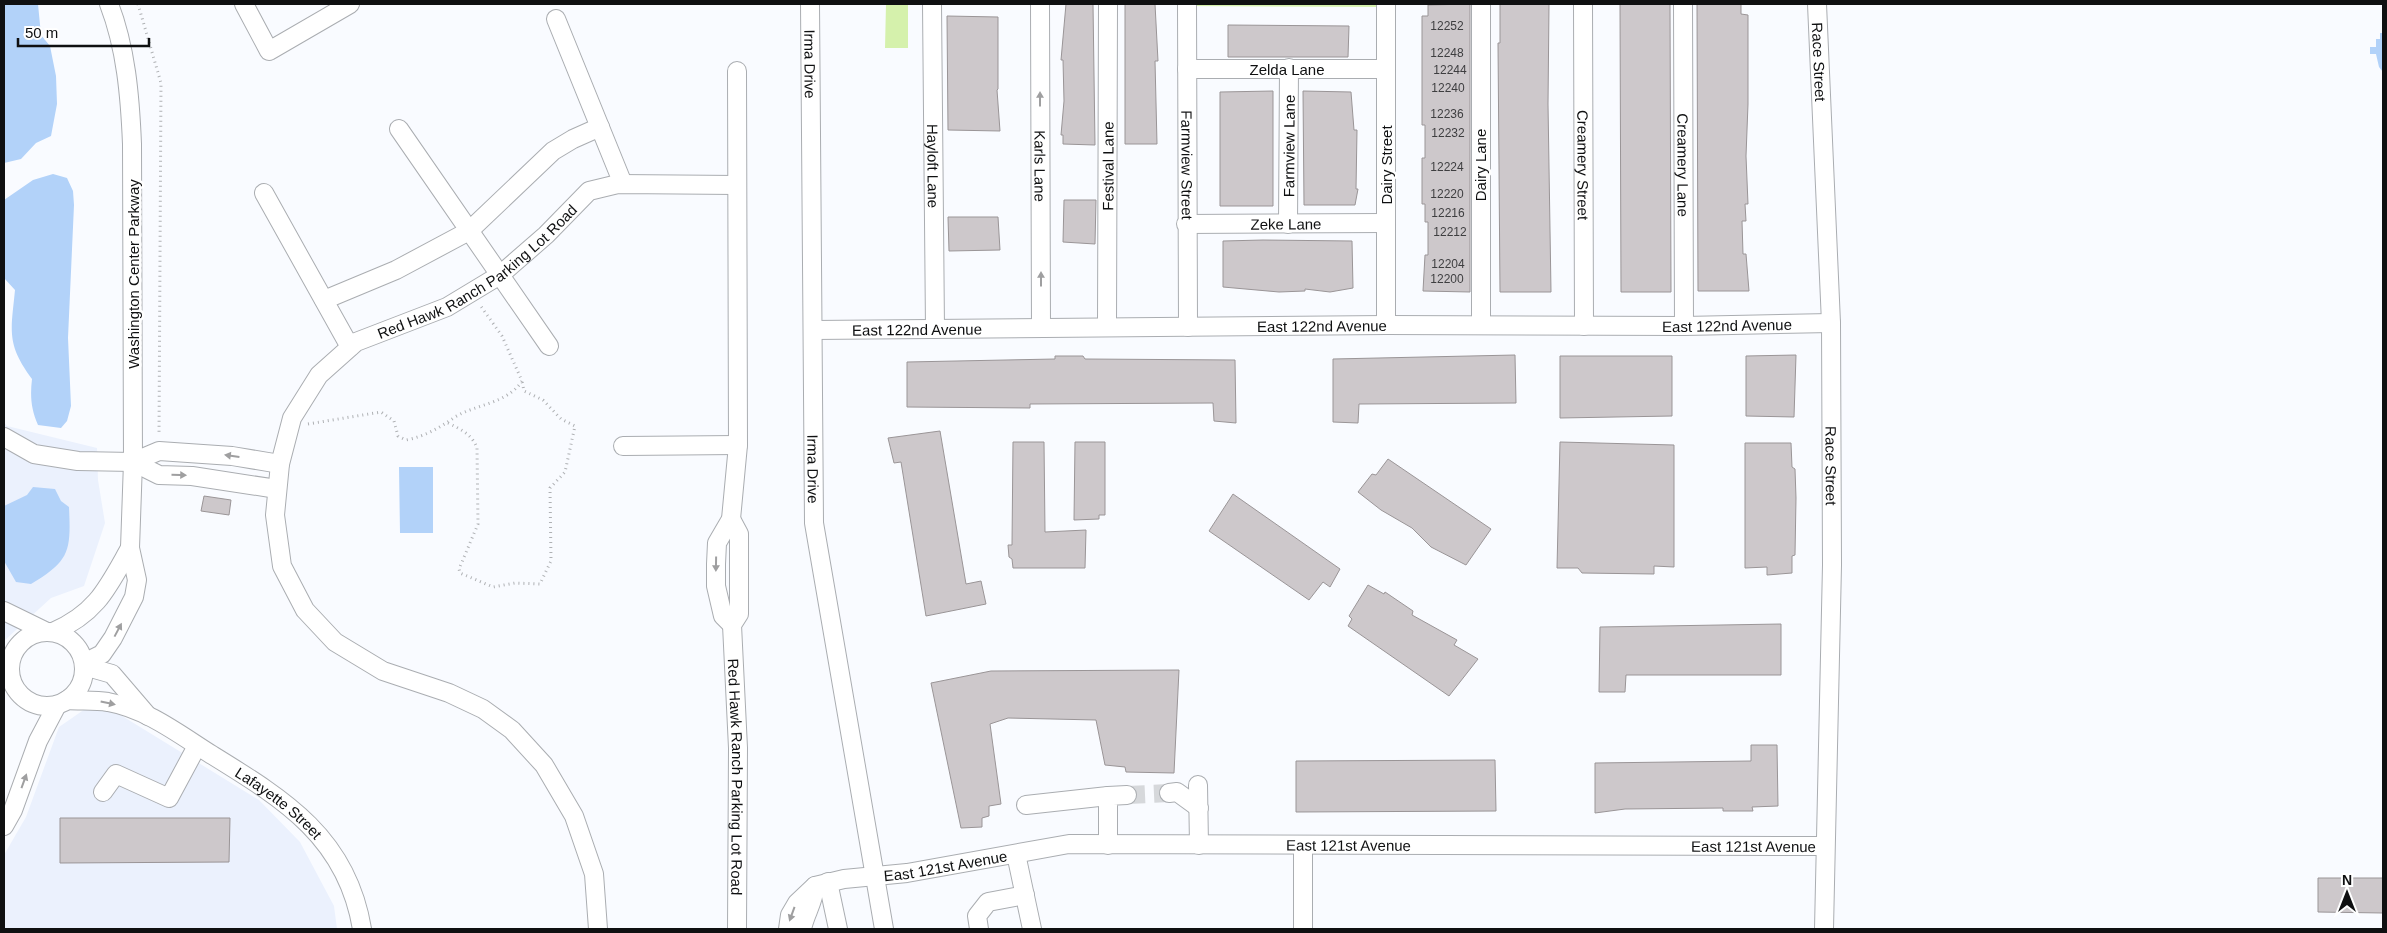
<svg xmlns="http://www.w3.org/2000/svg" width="2387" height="933" viewBox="0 0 2387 933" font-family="Helvetica,sans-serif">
<rect width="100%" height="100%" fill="#f9fbff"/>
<path fill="#ebf1fd" d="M4,422L7,426L97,448L98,480L105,523L84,586L51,598L4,641Z
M85,709L114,711L259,800L300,842L334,906L337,929H4V855L26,817L59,727Z"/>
<path fill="#d5f1ac" d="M886,4H908V48H885Z
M1187,4H1386V7L1187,6Z"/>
<path fill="#b2d2f9" d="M4,4H38L41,35L50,46L56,76L57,104L51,136L36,143L21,159L4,163Z
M2380,33H2383V72L2379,67L2376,54H2370V47H2376V39H2380Z
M53,174L67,178L73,191L74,205L68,338L71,406L67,421L61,428L38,425C31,409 30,396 32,379C6,344 11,331 15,290L4,278V200L33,180Z
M399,467H433V533H400Z
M33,487L55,489L61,501L69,507C71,551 70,561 31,584L16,582L4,561V506L27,495Z"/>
<path fill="#cdc8cb" stroke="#9a9597" d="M1066,4H1093L1095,145L1063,144V135H1061L1064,101L1063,60H1061Z
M1125,4H1155L1158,61H1155L1157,144H1125Z
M1470,4V292L1423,291L1425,255H1428V222H1425V204H1422V158H1425V125H1422V16H1428V5Z
M1500,4H1549L1548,104L1551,292H1500L1498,43H1500Z
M1620,4H1670L1671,292H1621Z
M1697,4H1741V14L1748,15V104L1746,156L1748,204H1745L1746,221H1742L1743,254H1746L1749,291H1698Z
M947,16L998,17V89L997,90L1000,131L948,130Z
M1228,25L1349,26L1348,57H1228Z
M1273,91V206H1220V92Z
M1303,91L1351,92L1354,130H1357L1356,189H1358L1355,205H1304Z
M1064,200H1096L1095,244L1063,242Z
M948,217H998L1000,250L949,251Z
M1263,240L1352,241L1353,288L1330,292L1305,289V291L1279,292L1223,287V241Z
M1515,355L1516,403L1359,404L1358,423L1333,422V359Z
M1796,355L1794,417L1746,416V356Z
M1055,356H1083L1085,359L1235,360L1236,423L1214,421L1213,403L1030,404V408L907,407V362L1055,359Z
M1560,356H1672V416L1560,418Z
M940,431L966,584L981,581L986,604L926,616L901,462L894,463L888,438Z
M1013,442H1044L1045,532L1086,530L1085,568H1013L1012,559L1009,557L1008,545H1012Z
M1075,442H1105V515H1099V519L1074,520Z
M1560,442L1674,445V567L1654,566V574L1582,573L1578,568H1557Z
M1745,443H1791L1792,467L1795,469L1796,498L1795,555L1792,556V573L1767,575V567L1745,568Z
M1388,459L1491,529L1466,565L1431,547L1412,528L1381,510L1358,492L1372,474L1376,475Z
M1233,494L1340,569L1330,587L1323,582L1309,600L1209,531Z
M204,496L231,500L229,515L201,511Z
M1368,585L1384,594L1385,592L1413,611L1412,615L1457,640L1454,645L1478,659L1449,696L1348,626L1352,619L1349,616Z
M1781,624V675H1626L1625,692H1599L1600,627Z
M1179,670L1174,773L1126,772L1125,767L1105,765L1096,720L1008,718L990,724L1001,804L989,806V816L982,818V827L961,828L931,683L991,671Z
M1751,745H1777L1778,806L1752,807L1753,811H1723V808L1625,809L1595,813V763L1751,761Z
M1495,760L1496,811L1296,812V761Z
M60,818H230L229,862L60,863Z
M2318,878H2383V913L2318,912Z"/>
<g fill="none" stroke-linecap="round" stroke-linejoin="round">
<path stroke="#d6d8db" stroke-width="18" stroke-dasharray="18 9" stroke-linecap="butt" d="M1127,795L1169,793"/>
<defs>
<g id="minor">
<path d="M244,4L269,51L350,4"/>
<path id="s1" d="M810,4L814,523L884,929"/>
<path id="s2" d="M932,4L935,329"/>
<path id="s3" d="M1040,4L1041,328"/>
<path id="s4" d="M1187,4L1188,327"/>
<path d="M1386,4V325"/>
<path id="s5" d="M1583,4L1584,326"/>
<path id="s6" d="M1683,4L1684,326"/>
<path id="s7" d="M1817,4L1831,323L1832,565L1824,929"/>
<path d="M556,19L623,184"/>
<path id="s8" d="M1187,69H1386"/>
<path d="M399,129L549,346"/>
<path d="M264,193L350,347"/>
<path id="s9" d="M1186,224L1386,223"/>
<path id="s10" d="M1288,224L1289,68"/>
<path d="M324,300L396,270L469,231L553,151L573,139L600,127"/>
<path d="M1481,325V4"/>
<path id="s11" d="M1107,327L1108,4"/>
<path id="s12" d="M813,330L1386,325L1684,326L1831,323"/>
<path d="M4,437L34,454L78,461L133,462L159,451L232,456L280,464"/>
<path d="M623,446L738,445"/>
<path d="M133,462L159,475L192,476L277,489"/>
<path id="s13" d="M731,519L739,534V614L732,625L738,748L737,929"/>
<path d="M4,611L47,632"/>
<path d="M732,625L723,616L716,586V564L717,543L731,519L738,445L737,71"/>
<circle cx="47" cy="669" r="37"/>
<path d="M53,632C97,613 108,587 130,548"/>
<path d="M84,663L102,654L113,638L134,597L137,580L130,548L133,462L132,144C130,96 126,48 109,4"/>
<path d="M84,666L112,674L148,716"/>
<path id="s14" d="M67,700C80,701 95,700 108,702C147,709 180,735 212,755C285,800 347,838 362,929"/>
<path d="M1198,785L1199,845"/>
<path d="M103,792L116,774L169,798L197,746"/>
<path d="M1169,793L1177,792L1199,808"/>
<path d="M1026,805L1108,796"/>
<path d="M4,826L13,810L38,741L57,705"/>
<path d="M1108,845V796L1127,795"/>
<path d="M1303,845V929"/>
<path d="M1016,854L1032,929"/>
<path d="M828,882L838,929"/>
<path id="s15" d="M598,929L594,874L574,816L544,765L512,730L483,709L449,693L383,671L335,642L305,610L282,566L275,515L280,464L292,418L319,375L356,342L447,307L500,275L546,235L589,191L618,184L737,185"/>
<path id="s16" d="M788,929L790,915L797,903L815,886L844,879L907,873L1069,844L1825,846"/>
<path d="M802,929C805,914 814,902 815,886"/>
<path d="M979,929L977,916L988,902L1025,895"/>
</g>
</defs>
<use href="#minor" stroke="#aaadb1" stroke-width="20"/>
<path stroke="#afb1b4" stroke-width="3" stroke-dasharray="1 4" stroke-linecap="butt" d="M138,4L161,83L159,435
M448,423C460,429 472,434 477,448L478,524L459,569L460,573L493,587L515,583L540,584L551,561L550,488L565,472L575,426L561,419L543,400L524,391L522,381
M308,424L381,412L394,421L398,436L406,440C426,436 439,428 455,417C476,404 507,404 522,381L502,336L480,305"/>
<use href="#minor" stroke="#fff" stroke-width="18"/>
</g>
<defs><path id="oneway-solid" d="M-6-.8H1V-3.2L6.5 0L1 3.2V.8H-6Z" transform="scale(1.25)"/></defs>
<g fill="#9f9fa0">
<use href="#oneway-solid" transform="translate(1040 99) rotate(-90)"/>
<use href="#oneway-solid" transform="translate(1041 279) rotate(-90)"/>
<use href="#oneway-solid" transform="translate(232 456) rotate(-172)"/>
<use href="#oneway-solid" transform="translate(179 475) rotate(1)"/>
<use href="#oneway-solid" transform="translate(716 564) rotate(91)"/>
<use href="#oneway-solid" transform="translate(118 630) rotate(-62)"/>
<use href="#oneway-solid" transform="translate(108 703) rotate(12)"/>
<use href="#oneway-solid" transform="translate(24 781) rotate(-70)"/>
<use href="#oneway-solid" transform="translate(792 914) rotate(110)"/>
</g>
<g text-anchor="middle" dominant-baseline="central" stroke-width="5" stroke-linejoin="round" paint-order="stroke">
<g font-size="12" fill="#3e3e40">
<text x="1447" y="26">12252</text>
<text x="1447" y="53">12248</text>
<text x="1450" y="70">12244</text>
<text x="1448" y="88">12240</text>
<text x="1447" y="114">12236</text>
<text x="1448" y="133">12232</text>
<text x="1447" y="167">12224</text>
<text x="1447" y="194">12220</text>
<text x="1448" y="213">12216</text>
<text x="1450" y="232">12212</text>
<text x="1448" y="264">12204</text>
<text x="1447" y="279">12200</text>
</g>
<g font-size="15" fill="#0f1011" stroke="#fff">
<text stroke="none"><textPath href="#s7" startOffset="58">Race Street</textPath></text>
<text stroke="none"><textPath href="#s1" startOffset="60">Irma Drive</textPath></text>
<text stroke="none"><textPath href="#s8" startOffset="100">Zelda Lane</textPath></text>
<text stroke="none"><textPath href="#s10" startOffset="78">Farmview Lane</textPath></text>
<text transform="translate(1386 165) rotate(-90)">Dairy Street</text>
<text transform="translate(1480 165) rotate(-90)">Dairy Lane</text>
<text stroke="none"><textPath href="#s5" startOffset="161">Creamery Street</textPath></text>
<text stroke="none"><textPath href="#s6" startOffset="161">Creamery Lane</textPath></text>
<text stroke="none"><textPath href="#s2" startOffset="162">Hayloft Lane</textPath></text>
<text stroke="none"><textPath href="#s3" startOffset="162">Karls Lane</textPath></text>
<text stroke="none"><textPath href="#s11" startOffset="161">Festival Lane</textPath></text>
<text stroke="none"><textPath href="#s4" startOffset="161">Farmview Street</textPath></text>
<text stroke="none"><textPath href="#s9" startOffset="100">Zeke Lane</textPath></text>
<text stroke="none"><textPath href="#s15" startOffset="908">Red Hawk Ranch Parking Lot Road</textPath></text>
<text transform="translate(133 274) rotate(-90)">Washington Center Parkway</text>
<text stroke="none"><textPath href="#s12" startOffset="914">East 122nd Avenue</textPath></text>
<text stroke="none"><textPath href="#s12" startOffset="509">East 122nd Avenue</textPath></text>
<text stroke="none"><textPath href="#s12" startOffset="104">East 122nd Avenue</textPath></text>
<text stroke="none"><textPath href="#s7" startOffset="462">Race Street</textPath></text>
<text stroke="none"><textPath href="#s1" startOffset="465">Irma Drive</textPath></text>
<text stroke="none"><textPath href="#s13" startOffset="262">Red Hawk Ranch Parking Lot Road</textPath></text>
<text stroke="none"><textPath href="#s14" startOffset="241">Lafayette Street</textPath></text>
<text stroke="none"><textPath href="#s16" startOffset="590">East 121st Avenue</textPath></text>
<text stroke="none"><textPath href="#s16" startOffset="995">East 121st Avenue</textPath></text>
<text stroke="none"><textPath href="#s16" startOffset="185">East 121st Avenue</textPath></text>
</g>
</g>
<rect width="2387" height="933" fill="none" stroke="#0f1011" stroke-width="10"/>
<g transform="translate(2347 893)" stroke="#ffffff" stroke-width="4" paint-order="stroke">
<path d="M0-4L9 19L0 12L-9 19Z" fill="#0f1011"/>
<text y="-8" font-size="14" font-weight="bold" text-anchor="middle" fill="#0f1011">N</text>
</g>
<path d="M18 38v8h131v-8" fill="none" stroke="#0f1011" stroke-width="2.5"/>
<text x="25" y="38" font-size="15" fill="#0f1011" stroke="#ffffff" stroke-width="4" paint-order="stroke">50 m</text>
</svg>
